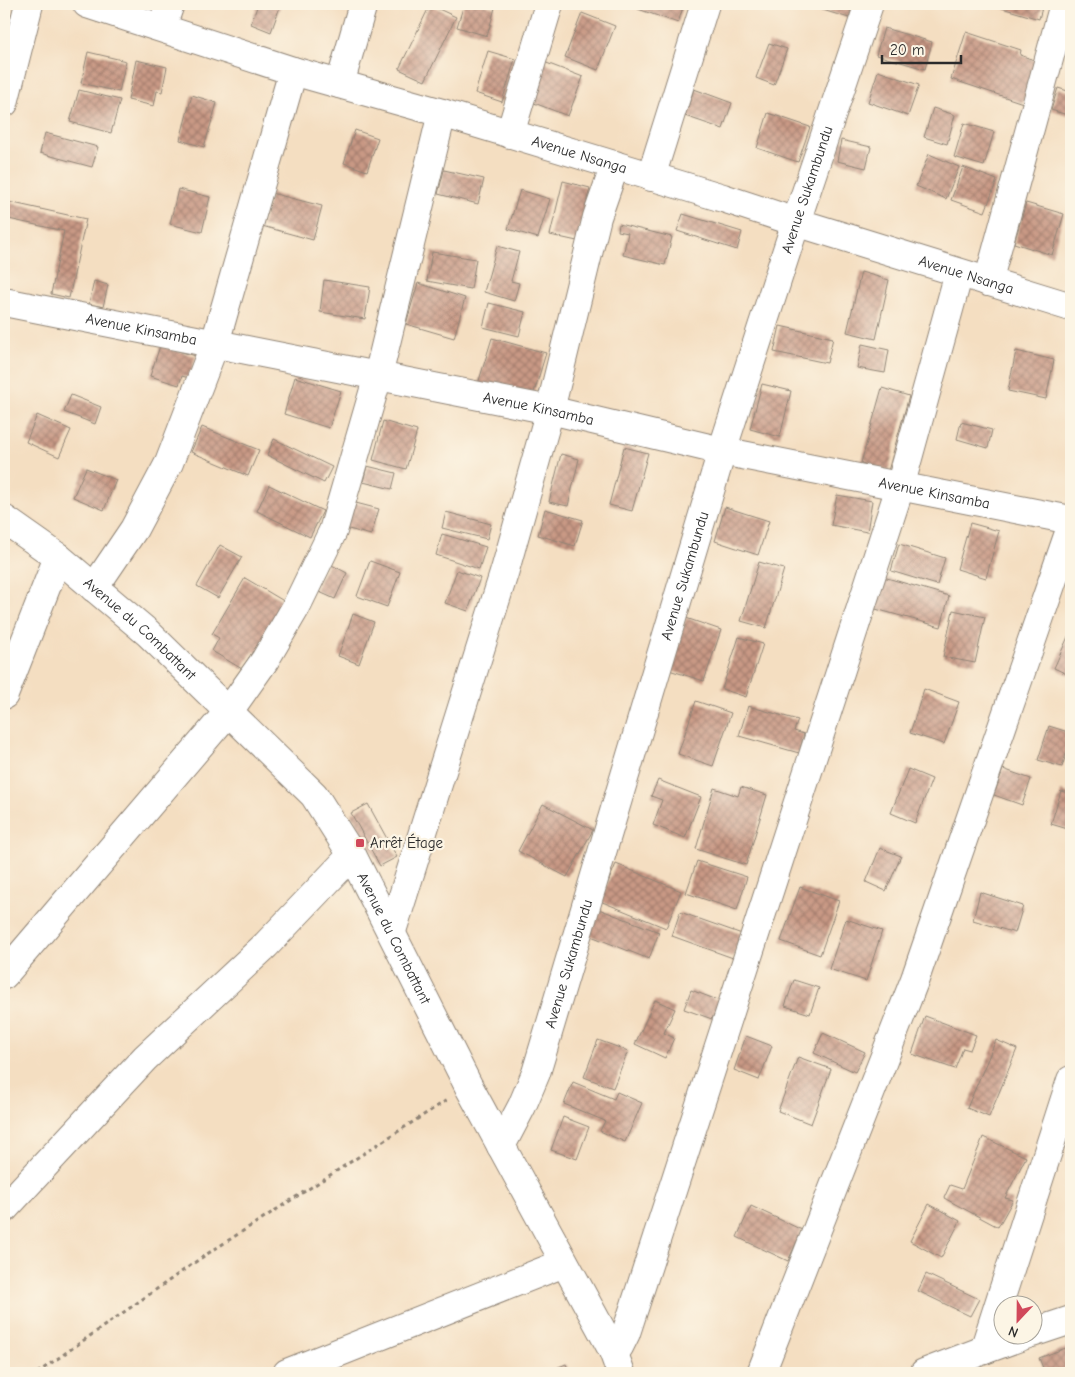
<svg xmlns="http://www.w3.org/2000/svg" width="1075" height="1377" viewBox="0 0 1075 1377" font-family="'Comic Neue',sans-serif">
<defs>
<pattern id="building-cross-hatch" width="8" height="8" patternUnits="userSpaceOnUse" patternTransform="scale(1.25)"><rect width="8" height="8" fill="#c99985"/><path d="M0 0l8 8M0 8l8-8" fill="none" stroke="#a37d6d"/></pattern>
</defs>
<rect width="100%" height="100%" fill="#fcf5e5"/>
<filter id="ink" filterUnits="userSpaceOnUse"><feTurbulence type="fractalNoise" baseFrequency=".02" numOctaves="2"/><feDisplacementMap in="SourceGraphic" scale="10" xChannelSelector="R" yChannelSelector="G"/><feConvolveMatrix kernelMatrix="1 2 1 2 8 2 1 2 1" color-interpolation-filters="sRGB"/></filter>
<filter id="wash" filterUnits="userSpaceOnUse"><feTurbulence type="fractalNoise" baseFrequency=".0096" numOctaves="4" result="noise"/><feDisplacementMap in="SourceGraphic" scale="20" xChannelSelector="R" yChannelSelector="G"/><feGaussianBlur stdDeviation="1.12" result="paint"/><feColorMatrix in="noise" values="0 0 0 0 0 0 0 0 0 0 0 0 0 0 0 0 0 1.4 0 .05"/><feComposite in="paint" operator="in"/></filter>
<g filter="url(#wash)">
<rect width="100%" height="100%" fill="#f4dec1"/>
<g id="blocks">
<path fill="url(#building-cross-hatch)" d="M258,4H281L271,32L251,24Z
M464,4H483L495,8L487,36L457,27Z
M640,4H684L678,23L638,9Z
M817,4H853L849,18L816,8Z
M1003,4H1043L1039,19L1002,8Z
M430,5L456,17L425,81L399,69Z
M582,13L615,26L598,70L565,57Z
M884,28L932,42L925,69L876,55Z
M966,32L1021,50L1020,55L1037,61L1023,103L951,79Z
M769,43L787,49L774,85L756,78Z
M488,51L515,59L502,102L475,93Z
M88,52L126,61L119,92L81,83Z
M136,60L167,67L162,92L157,91L154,106L128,100Z
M544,62L583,77L568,116L529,101Z
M878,71L919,85L908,116L868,102Z
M1058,88L1071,92V116L1051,110Z
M694,89L732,103L723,129L685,116Z
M79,90L120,100L111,133L70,122Z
M192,95L217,103L204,147L180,140Z
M933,108L955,115L947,144L924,137Z
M768,113L810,127L798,162L757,148Z
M964,123L994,132L984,166L954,157Z
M355,130L378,138L367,171L344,163Z
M45,133L98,147L92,167L40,153Z
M841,140L871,147L866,168L837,161Z
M929,154L959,167L946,199L916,186Z
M963,167L997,180L985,212L951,200Z
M444,170L484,179L478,204L438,194Z
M563,181L590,188L577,241L550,235Z
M178,189L210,197L202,232L170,224Z
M520,190L550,199L538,238L508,229Z
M271,193L322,206L313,240L262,226Z
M4,201L86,219L69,298L51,294L64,231L4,218Z
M1026,203L1064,214L1052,255L1014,243Z
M683,214L742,232L737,250L677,231Z
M619,224L672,237L665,265L623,255L628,233L618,231Z
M497,246L519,252L511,281L519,283L514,301L484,292Z
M432,252L476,259L471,289L427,281Z
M861,272L889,280L876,339L847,332Z
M324,280L370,287L365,319L320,312Z
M94,281L108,285L103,307L89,304Z
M418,283L465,298L454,338L406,324Z
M489,303L525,312L519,336L483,327Z
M780,326L833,338L827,363L774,352Z
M492,338L546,353L532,399L478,384Z
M862,344L889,350L885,373L857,368Z
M160,346L196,356L189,378L182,376L179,385L150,376Z
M1016,351L1054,360L1046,399L1008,391Z
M295,377L341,391L329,428L284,414Z
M762,384L791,391L780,437L750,429Z
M882,388L909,396L888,471L861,463Z
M71,395L101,407L95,424L64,412Z
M37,415L71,430L59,457L26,442Z
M383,421L417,431L406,469L373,460Z
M961,422L992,430L988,448L957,439Z
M202,427L259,450L248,476L191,452Z
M274,439L332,467L324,483L267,455Z
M624,447L648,453L632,511L609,505Z
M561,454L579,459L568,506L549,502Z
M367,466L396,473L392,489L363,482Z
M86,468L116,480L104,510L73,497Z
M269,485L323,511L310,537L257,511Z
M837,495L872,501L867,532L831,525Z
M352,502L379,509L371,535L345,528Z
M725,507L769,521L758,555L715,541Z
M545,509L583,520L575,546L538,535Z
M446,512L491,524L487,539L442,528Z
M970,523L999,531L986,578L957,569Z
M442,534L486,547L479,569L436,555Z
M899,544L945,558L937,585L891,571Z
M220,545L242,557L218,598L197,586Z
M370,561L400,572L387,607L357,596Z
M759,562L784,569L766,628L741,621Z
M328,563L347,573L335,599L315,590Z
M457,570L480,578L468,611L445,603Z
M880,576L949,596L941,627L872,608Z
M245,578L287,603L257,653L253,651L242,669L212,651L219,638L212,634Z
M953,610L985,617L975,663L943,657Z
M353,614L374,622L359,664L338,656Z
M686,618L721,630L704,681L669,670Z
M1071,630V676L1054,668Z
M739,637L763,644L746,697L722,689Z
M924,689L959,702L944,744L910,733Z
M696,701L731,713L713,766L678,754Z
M748,706L798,720L794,731L804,734L799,753L739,736Z
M1049,726L1071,733V739L1062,767L1038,760Z
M908,769L932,779L915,823L891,813Z
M1003,769L1031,779L1022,805L994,795Z
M658,780L701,797L685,838L653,825L662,800L651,796Z
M741,787L767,795L746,865L696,849L714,788L738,796Z
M1061,791L1071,794V830L1051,824Z
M368,804L397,857L380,866L351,813Z
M543,804L593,830L567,877L518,851Z
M880,848L901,856L886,891L866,882Z
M697,861L747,877L737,910L686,893Z
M616,864L681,891L666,928L600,901Z
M800,887L839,901L820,955L781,941Z
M980,892L1023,906L1015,933L973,920Z
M596,908L659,932L649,959L586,934Z
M680,912L742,934L733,958L672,936Z
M846,919L882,931L866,981L829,969Z
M794,980L819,988L810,1014L785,1006Z
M691,990L720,1001L712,1019L684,1009Z
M655,1000L675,1009L664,1033L674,1038L665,1058L635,1044Z
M925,1016L976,1035L970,1050L963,1048L955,1069L912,1054Z
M823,1033L865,1052L855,1072L814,1053Z
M746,1036L772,1046L759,1080L734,1070Z
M598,1040L628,1051L613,1088L584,1077Z
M996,1040L1017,1049L989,1117L967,1108Z
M798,1057L831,1069L811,1124L778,1111Z
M573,1082L614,1099L617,1092L642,1103L625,1142L600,1131L605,1121L564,1104Z
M563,1117L589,1127L577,1159L551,1150Z
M983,1137L1026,1157L1005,1198L1013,1200L998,1227L944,1198L950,1185L962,1189Z
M929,1204L960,1221L941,1258L910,1241Z
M751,1206L802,1230L788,1261L737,1237Z
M926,1274L979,1299L970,1316L918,1291Z
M1071,1346V1371L1066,1373H1045L1039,1358Z
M566,1364L570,1373H544Z"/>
</g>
</g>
<g filter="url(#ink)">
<use href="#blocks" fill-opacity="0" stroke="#908476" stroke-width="1"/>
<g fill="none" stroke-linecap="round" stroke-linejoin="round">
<defs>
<g id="minor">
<path id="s1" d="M87,4L293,71L442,113L723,198L796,222L1071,307"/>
<path d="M162,27L170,4"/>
<path d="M340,84L363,4"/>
<path d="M4,103L29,4"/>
<path d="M510,134L549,4"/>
<path d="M651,177L705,4"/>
<path d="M988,282L1064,4"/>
<path id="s2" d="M4,302L550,410L722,451L1071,520"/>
<path id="s3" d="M4,519L58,557L148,633L314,795L352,855L469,1087L613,1351L621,1373"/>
<path d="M94,588L134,529L169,463L215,343L293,71"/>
<path d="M4,695L58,557"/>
<path d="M392,931L505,570L550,410L597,217L615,165"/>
<path d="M4,975L229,711L265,660L296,607L333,531L378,376L442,113"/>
<path id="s4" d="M501,1146L522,1106L536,1073L722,451L796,222L869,4"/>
<path d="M4,1209L145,1058L266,945L352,855"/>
<path d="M1032,1333L1071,1320"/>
<path d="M984,1350L1071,1080"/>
<path d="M613,1351L619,1347L626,1333L900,487L959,273"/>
<path d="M287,1373L564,1263"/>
<path d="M761,1373L915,979L1071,527"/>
<path d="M924,1373L984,1350L1028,1334"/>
</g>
</defs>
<use href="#minor" stroke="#908476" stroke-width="30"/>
<path stroke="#908476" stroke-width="3" stroke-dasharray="4 4" stroke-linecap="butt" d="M37,1373L204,1256L447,1100"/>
<use href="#minor" stroke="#fff" stroke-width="28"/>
</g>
</g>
<rect fill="#d1495b" stroke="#fcf5e5" stroke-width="2" x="355" y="838" width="10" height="10" rx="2.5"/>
<g text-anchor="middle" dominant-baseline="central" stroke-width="4.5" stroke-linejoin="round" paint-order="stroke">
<g font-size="15" fill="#2b2b2b" stroke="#fcf5e5">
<text stroke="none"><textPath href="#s1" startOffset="515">Avenue Nsanga</textPath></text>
<text stroke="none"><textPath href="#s4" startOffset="1005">Avenue Sukambundu</textPath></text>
<text stroke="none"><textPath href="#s1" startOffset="920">Avenue Nsanga</textPath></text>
<text stroke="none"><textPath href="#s2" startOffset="140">Avenue Kinsamba</textPath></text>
<text stroke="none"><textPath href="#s2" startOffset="545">Avenue Kinsamba</textPath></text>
<text stroke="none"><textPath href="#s2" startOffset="950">Avenue Kinsamba</textPath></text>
<text stroke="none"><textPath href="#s4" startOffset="600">Avenue Sukambundu</textPath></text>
<text stroke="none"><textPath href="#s3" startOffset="175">Avenue du Combattant</textPath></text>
<text stroke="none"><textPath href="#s3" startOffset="580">Avenue du Combattant</textPath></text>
<text stroke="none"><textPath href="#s4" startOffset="195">Avenue Sukambundu</textPath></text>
</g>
<g font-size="15" fill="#2b2b2b" stroke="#fcf5e5" text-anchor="start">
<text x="370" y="843">Arrêt Étage</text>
</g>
</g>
<rect width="1075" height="1377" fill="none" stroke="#fcf5e5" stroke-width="20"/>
<g transform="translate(1018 1320) rotate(202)"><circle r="24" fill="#fcf5e5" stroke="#a8a49b"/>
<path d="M0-4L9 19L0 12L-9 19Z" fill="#d1495b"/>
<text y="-8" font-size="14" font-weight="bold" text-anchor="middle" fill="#2b2b2b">N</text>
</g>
<path d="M882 55v8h79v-8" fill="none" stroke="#2b2b2b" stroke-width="2.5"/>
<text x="890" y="55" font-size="15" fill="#2b2b2b" stroke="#fcf5e5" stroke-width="4" paint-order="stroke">20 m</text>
</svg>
